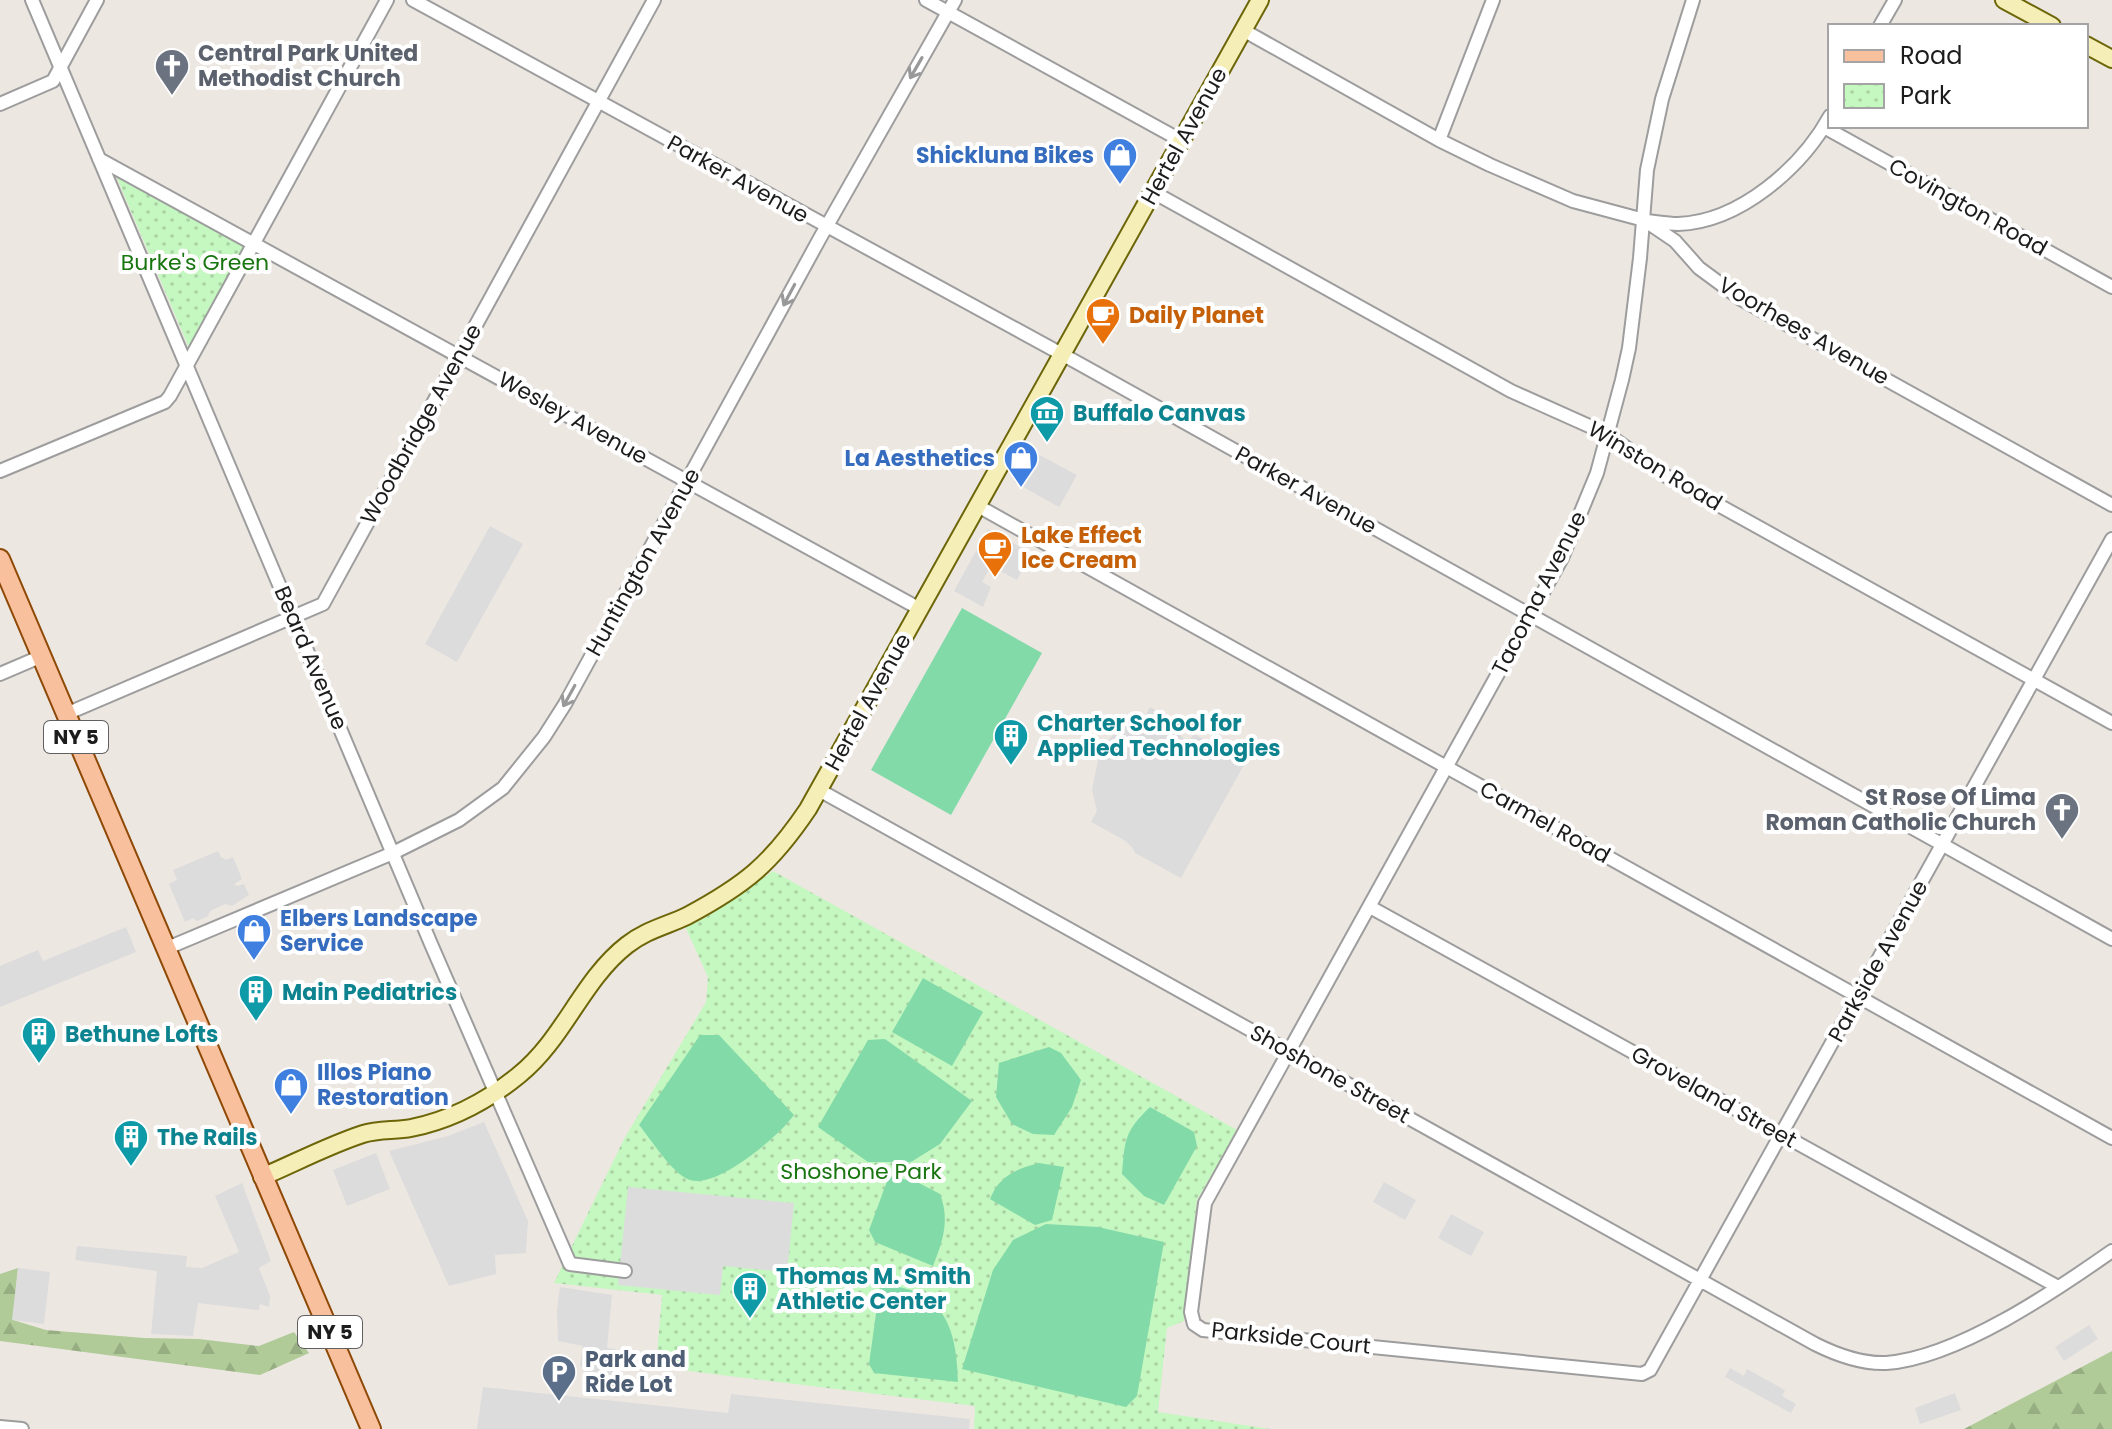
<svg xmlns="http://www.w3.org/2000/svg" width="2112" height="1429" viewBox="0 0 2112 1429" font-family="Poppins,sans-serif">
<defs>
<pattern id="forest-firs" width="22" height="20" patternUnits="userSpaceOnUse" patternTransform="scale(2)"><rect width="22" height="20" fill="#b0cb98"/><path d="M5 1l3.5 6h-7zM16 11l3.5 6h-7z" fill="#97ae82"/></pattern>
<pattern id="park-dots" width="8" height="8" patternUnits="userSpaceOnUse" patternTransform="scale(2)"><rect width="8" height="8" fill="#c5f7c0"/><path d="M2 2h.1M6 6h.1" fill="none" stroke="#a9d3a4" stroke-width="1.8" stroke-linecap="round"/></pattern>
</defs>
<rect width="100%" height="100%" fill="#ede7e2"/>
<path fill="url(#forest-firs)" d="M18,1268L13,1320L46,1330L144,1338L199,1339L259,1346L294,1332L309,1353L260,1375L0,1341V1274Z
M2112,1351V1429H1964Z"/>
<path fill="url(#park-dots)" d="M116,176L245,246L190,350Z
M773,871L1237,1130L1197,1200L1184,1321L1167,1328L1158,1412L1270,1429H974L975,1406L656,1367L662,1295L554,1283L624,1139L706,1002L708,977L684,924L729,903Z"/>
<path fill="#83daa9" d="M962,608L1042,653L951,815L871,770Z
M923,978L983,1012L952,1066L892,1032Z
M700,1035H719L794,1115C779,1136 717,1189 690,1180C672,1174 651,1139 639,1125Z
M885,1039L972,1101L940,1144L911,1162H868L818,1127L868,1040Z
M1049,1047L1061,1053L1081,1080L1072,1107L1054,1135L1033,1134L1012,1124L996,1097L999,1063Z
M1150,1107L1194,1132L1197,1146L1164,1205L1144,1196L1122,1174C1125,1140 1124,1132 1150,1107Z
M1039,1163L1064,1167L1052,1220L1035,1225L990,1199C999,1176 1016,1169 1039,1163Z
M889,1176L917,1182L940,1194C950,1220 943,1241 933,1266L875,1242L869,1230Z
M1046,1224L1098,1227L1164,1242L1137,1396L1126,1407L962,1369L993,1270L1013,1240Z
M880,1285C943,1287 957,1327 958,1382L874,1373L869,1364Z"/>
<path fill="#dcdcdc" d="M1032,451L1077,475L1059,507L1014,482Z
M490,526L523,544L457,662L425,644Z
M988,529L1031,553L1017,580L1002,572L1004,568L993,562L982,582L991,587L983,607L954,591Z
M1150,707L1180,723L1176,730L1187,743L1194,734L1245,763L1181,878L1135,853L1132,847L1124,840L1091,822L1097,811L1092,790L1099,755L1111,737L1133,720L1146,715Z
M218,851L221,857L226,860L233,857L242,879L234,884L237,886L244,884L249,895L232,906L225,904L210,911L208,916L197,921L193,918L185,922L169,884L177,880L173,870Z
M126,927L136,952L0,1007V966L38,950L43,961Z
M484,1122L528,1221L526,1253L495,1255L496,1274L449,1286L389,1151L448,1136Z
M376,1153L390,1189L347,1206L333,1170Z
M1384,1182L1416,1200L1405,1220L1373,1202Z
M242,1183L271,1261L259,1268L270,1296L269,1307L260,1304L259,1310L198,1303L193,1336L151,1334L157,1271L75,1260L77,1246L187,1256L186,1267L202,1268L239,1252L215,1196Z
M628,1187L794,1203L787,1272L723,1266L720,1295L618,1285Z
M1451,1214L1484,1232L1471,1256L1438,1238Z
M18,1268L50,1272L44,1324L12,1320Z
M560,1287L612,1295L607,1348L626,1351L617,1391L587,1389L589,1375L580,1365L583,1346L558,1341L557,1310Z
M2089,1325L2098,1339L2064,1361L2055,1347Z
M1730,1368L1744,1376L1747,1369L1785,1390L1782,1396L1796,1404L1791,1413L1725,1377Z
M483,1387L728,1413L731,1394L970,1419L969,1429H477Z
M1955,1393L1961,1410L1920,1424L1915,1408Z"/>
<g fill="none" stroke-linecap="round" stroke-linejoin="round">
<defs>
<path id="street" d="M32,0L431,944L570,1264L625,1271
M413,0L1078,363L2112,939
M926,0L1182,141
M1693,0L1662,99L1647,170L1640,258L1629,348L1622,380L1597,473L1562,558L1205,1203L1191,1312L1194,1324L1203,1330L1642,1374L1650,1370L2112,539
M1880,26L1895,0
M1243,30L1439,140L1490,165L1573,201L1644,220L1675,241L1699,268L1741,299L2112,505
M0,104L53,81L97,0
M1824,127L2112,287
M1439,140L1493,0
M99,159L920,609
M1153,192L1511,391L1607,434L1666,476L2112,723
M1647,221C1657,222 1668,224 1678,224C1740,222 1802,167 1830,116
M0,471L165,402L170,396L387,0
M978,506L2112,1138
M0,674L42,656
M66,714L323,604L654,0
M819,790L1815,1344C1837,1355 1861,1364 1886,1363C1957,1358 2055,1291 2112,1251
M1370,907L2058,1287
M165,949L393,853L459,820L503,788L544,737L565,704L820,238L955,0
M0,1427L22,1429"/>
<path id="secondary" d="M2004,0L2052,26
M2086,45L2112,59
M262,1177C295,1163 329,1145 363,1134C378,1129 395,1131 411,1128C451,1120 487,1101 519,1075C564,1039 582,980 627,945C646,930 666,926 687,916C745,885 771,864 808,809L1260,0"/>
<path id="primary" d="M0,559L371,1429"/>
</defs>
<use href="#street" stroke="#9d9d9d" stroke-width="16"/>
<use href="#secondary" stroke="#6d6609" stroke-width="20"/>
<use href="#primary" stroke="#8e4906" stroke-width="22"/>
<use href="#street" stroke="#fff" stroke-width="12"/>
<use href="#secondary" stroke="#f6eeb7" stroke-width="16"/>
<use href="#primary" stroke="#f8c09d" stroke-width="18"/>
</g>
<defs><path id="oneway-shaft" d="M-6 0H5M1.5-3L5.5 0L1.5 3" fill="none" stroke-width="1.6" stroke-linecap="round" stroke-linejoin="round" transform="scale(2)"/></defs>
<g stroke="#999">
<use href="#oneway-shaft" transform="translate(916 68) rotate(120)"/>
<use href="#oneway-shaft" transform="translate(789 295) rotate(118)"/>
<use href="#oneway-shaft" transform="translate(569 696) rotate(119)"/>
</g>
<defs>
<symbol id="church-pin" viewBox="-11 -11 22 30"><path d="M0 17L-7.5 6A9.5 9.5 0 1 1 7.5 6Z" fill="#6b7280" stroke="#fff"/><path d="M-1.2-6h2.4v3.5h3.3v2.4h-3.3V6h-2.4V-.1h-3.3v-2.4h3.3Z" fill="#fff"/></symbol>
<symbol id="shop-pin" viewBox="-11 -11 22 30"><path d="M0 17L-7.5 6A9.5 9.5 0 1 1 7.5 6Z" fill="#3f7fe0" stroke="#fff"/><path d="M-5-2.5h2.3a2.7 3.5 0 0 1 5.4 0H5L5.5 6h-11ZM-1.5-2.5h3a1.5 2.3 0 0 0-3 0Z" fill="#fff"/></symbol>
<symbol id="cafe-pin" viewBox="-11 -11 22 30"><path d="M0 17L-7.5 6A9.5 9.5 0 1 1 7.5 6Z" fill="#e8710a" stroke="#fff"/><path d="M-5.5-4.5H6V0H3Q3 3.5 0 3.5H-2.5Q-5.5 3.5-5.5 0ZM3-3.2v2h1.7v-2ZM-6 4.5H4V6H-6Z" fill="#fff"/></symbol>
<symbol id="museum-pin" viewBox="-11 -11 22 30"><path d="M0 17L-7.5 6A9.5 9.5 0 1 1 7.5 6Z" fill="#0f9aa8" stroke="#fff"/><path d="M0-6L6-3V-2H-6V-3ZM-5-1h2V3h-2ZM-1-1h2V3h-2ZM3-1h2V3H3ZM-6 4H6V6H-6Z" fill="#fff"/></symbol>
<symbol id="building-pin" viewBox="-11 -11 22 30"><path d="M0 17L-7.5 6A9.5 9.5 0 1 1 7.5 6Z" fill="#0f9aa8" stroke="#fff"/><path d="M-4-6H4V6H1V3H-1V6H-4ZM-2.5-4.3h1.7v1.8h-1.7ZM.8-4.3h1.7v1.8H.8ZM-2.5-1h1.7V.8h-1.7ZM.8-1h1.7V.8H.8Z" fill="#fff"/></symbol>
<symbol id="parking-pin" viewBox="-11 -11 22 30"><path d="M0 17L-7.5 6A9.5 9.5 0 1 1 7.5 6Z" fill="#5c6f8a" stroke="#fff"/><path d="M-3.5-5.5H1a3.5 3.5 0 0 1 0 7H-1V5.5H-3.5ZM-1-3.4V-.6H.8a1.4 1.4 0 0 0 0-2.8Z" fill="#fff"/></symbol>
</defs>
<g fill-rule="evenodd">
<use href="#church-pin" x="152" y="46" width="40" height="54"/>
<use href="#shop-pin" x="1100" y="135" width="40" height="54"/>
<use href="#cafe-pin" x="1083" y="295" width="40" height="54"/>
<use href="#museum-pin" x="1027" y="393" width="40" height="54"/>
<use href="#shop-pin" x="1001" y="438" width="40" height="54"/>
<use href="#cafe-pin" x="975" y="528" width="40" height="54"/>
<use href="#building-pin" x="991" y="716" width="40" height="54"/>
<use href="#church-pin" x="2042" y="790" width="40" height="54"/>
<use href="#shop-pin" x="234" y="911" width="40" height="54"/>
<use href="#building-pin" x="236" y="972" width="40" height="54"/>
<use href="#building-pin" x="19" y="1014" width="40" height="54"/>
<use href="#shop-pin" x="271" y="1065" width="40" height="54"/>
<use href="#building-pin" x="111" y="1117" width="40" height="54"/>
<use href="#building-pin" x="730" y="1269" width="40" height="54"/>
<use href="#parking-pin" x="539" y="1352" width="40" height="54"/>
</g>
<g text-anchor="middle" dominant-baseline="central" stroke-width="8" stroke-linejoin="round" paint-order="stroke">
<g fill="#fff" stroke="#606060" stroke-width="2">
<rect x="44" y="721" width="64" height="32" rx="6"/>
<rect x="298" y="1316" width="64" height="32" rx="6"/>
</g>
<g font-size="20" font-weight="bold" fill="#1c1c1c">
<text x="76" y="737">NY 5</text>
<text x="330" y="1332">NY 5</text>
</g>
<g font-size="22" font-weight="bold" fill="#5b616d" stroke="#fff" text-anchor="start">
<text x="198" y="53">Central Park United<tspan x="198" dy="25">Methodist Church</tspan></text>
<text x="2036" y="797" text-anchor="end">St Rose Of Lima<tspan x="2036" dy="25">Roman Catholic Church</tspan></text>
</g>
<g font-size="22" fill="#1c1c1c" stroke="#fff">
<text transform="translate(1184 136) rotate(-61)">Hertel Avenue</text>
<text transform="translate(738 179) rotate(29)">Parker Avenue</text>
<text transform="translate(1968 207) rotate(29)">Covington Road</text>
<text transform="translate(1804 331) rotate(30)">Voorhees Avenue</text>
<text transform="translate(573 418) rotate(29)">Wesley Avenue</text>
<text transform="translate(421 424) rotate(-61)">Woodbridge Avenue</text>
<text transform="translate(1655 466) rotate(31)">Winston Road</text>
<text transform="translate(1306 490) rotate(29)">Parker Avenue</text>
<text transform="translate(643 562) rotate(-61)">Huntington Avenue</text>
<text transform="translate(1539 593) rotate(-63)">Tacoma Avenue</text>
<text transform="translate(311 658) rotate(67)">Beard Avenue</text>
<text transform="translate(868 702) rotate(-61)">Hertel Avenue</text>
<text transform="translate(1545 822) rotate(29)">Carmel Road</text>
<text transform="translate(1878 961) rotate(-61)">Parkside Avenue</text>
<text transform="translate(1330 1074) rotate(29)">Shoshone Street</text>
<text transform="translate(1714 1097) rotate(29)">Groveland Street</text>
<text transform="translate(1291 1338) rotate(6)">Parkside Court</text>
</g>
<g font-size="22" font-weight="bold" fill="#366cbe" stroke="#fff" text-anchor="end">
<text x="1094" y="155">Shickluna Bikes</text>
<text x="995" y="458">La Aesthetics</text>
<text x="280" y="918" text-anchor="start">Elbers Landscape<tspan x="280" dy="25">Service</tspan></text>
<text x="317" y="1072" text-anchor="start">Illos Piano<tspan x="317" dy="25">Restoration</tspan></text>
</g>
<g font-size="22" fill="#197510" stroke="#fff">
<text x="195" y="262">Burke's Green</text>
<text x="861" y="1171">Shoshone Park</text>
</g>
<g font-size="22" font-weight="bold" fill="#c56008" stroke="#fff" text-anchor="start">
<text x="1129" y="315">Daily Planet</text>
<text x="1021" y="535">Lake Effect<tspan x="1021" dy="25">Ice Cream</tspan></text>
</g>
<g font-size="22" font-weight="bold" fill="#0d838f" stroke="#fff" text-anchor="start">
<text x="1073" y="413">Buffalo Canvas</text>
<text x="1037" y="723">Charter School for<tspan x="1037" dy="25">Applied Technologies</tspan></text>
<text x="282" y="992">Main Pediatrics</text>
<text x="65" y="1034">Bethune Lofts</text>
<text x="157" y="1137">The Rails</text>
<text x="776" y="1276">Thomas M. Smith<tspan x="776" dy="25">Athletic Center</tspan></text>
</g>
<g font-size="22" font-weight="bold" fill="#4e5e75" stroke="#fff" text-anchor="start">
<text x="585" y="1359">Park and<tspan x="585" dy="25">Ride Lot</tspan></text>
</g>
</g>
<rect x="1828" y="24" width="260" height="104" fill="#ffffff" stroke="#a4a4a4" stroke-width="2"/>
<rect x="1844" y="50" width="40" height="12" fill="#f8c09d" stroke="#a4a4a4" stroke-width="2"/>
<text x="1900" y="64" font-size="24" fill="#1c1c1c">Road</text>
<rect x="1844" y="84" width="40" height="24" fill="url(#park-dots)" stroke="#a4a4a4" stroke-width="2"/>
<text x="1900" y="104" font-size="24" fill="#1c1c1c">Park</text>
</svg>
